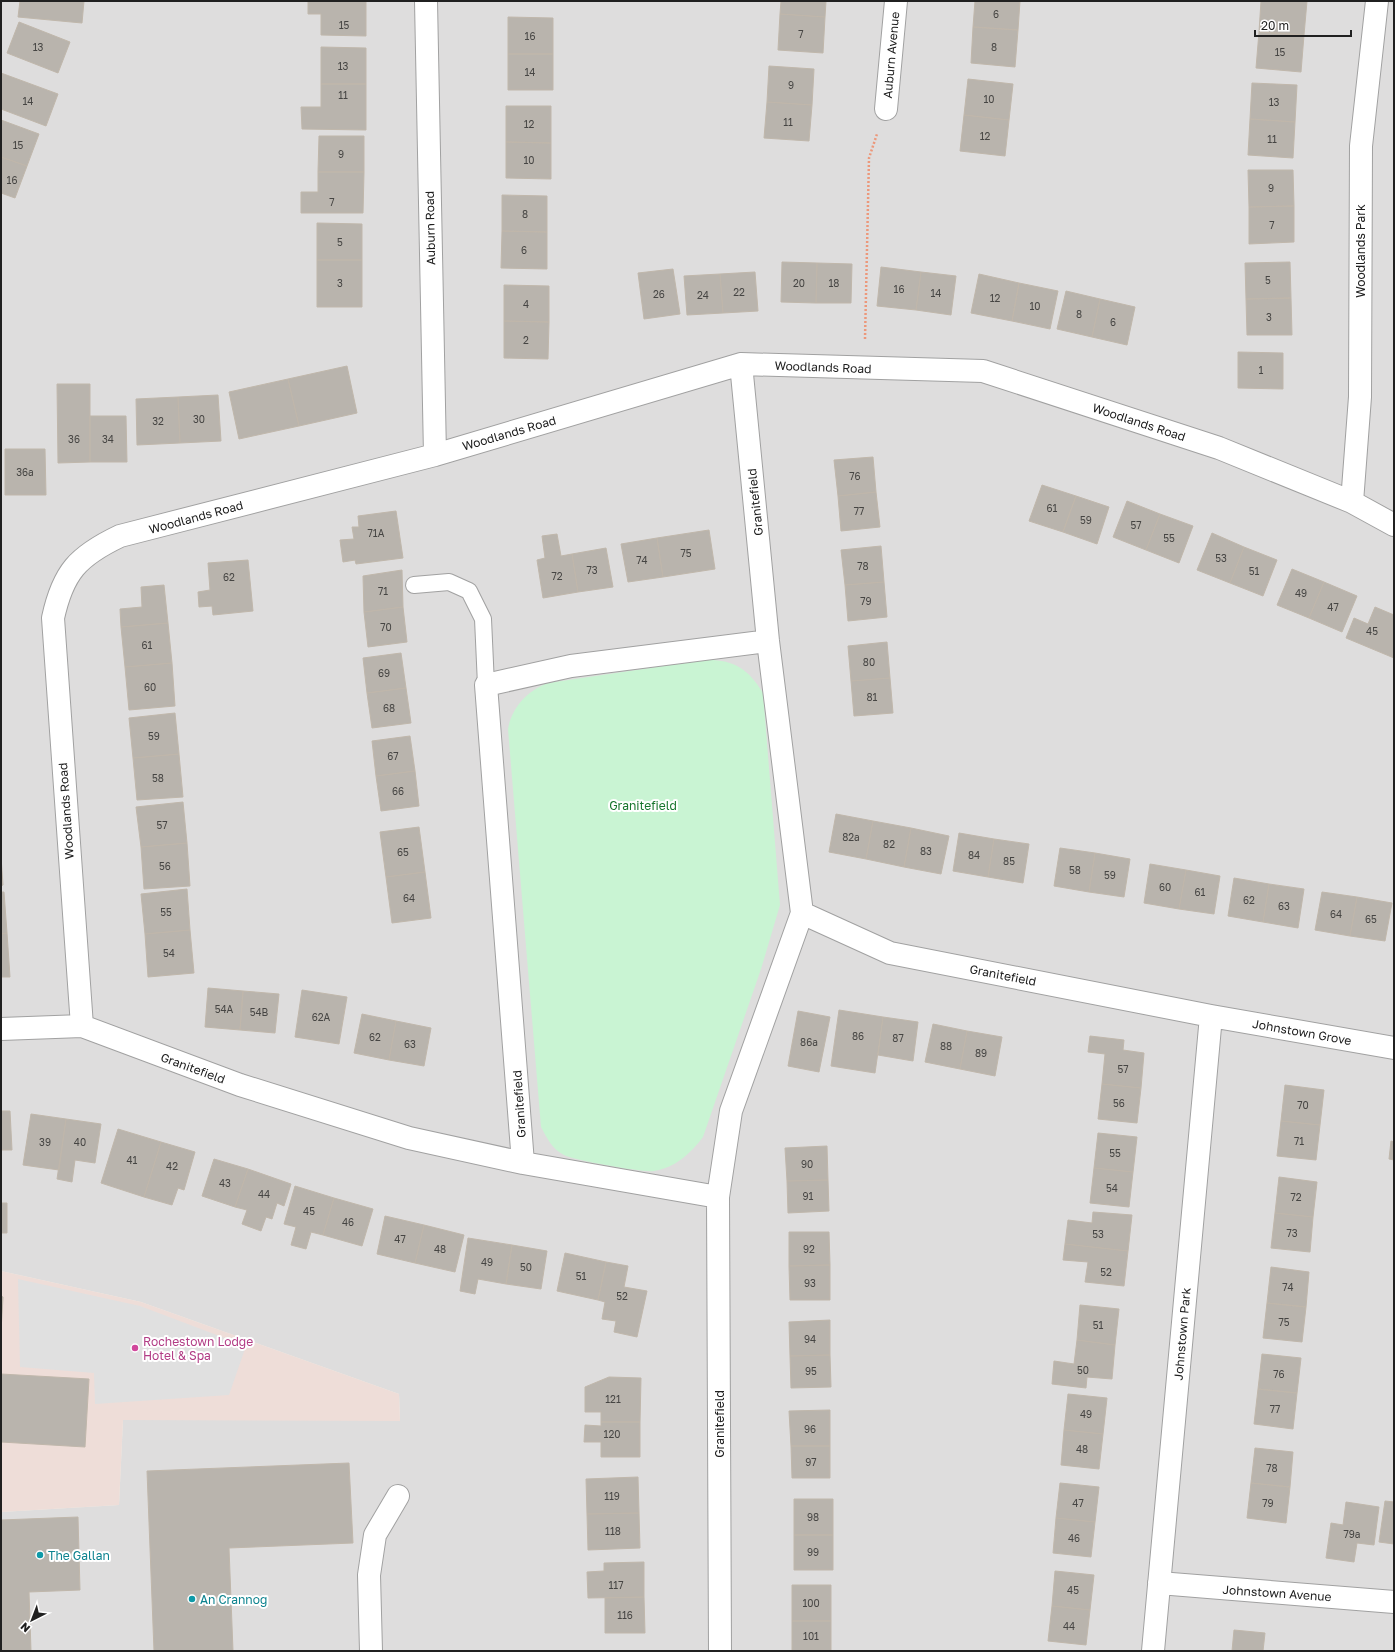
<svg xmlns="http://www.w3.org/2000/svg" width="1395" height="1652" viewBox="0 0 1395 1652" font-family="'Golos Text',sans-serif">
<rect width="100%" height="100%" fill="#efeee7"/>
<path fill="#dedddd" d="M1,1H1394V1651H1V1512L119,1505L123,1420H400L399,1394L141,1302L1,1271Z"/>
<path fill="#eeddd8" d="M1,1271L141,1302L399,1394L400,1421L123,1420L119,1505L1,1512Z"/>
<path fill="#c9f4d3" d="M704,660C733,659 748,668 763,693L780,905L761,969L703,1137C691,1153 675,1168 654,1171C644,1173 573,1160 564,1155C552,1149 547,1138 541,1127L508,729C512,707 527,691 548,683Z"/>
<path fill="#e0e0e0" d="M18,1279L140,1306L246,1346L229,1395L95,1404L94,1373L20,1367Z"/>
<path fill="#b9b4ad" stroke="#c0b7ab" d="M20,1H84L82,23L18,17Z
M308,1H366V36L321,35V14H308Z
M781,1H826L825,17L780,14Z
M975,1H1020L1018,30L973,27Z
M1261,1H1307L1304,35L1259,32Z
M780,14L825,17L823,53L778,50Z
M508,17L553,18V54H508Z
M19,22L70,42L58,73L7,53Z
M973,27L1018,30L1015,67L971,63Z
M1259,32L1304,35L1301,72L1256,68Z
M321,47L366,48V84H321Z
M508,54H553V90H508Z
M769,66L814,69L812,105L767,102Z
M1,73L58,94L46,126L1,109Z
M968,79L1013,84L1009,120L964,115Z
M1252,83L1297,85L1295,122L1250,119Z
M321,84H366V130L302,129L301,107H321Z
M767,102L812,105L809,141L764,138Z
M506,106H551V143L506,142Z
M964,115L1009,120L1005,156L960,151Z
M1250,119L1295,122L1293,158L1248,155Z
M1,120L39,134L27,166L1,157Z
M319,136H364V172H318Z
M506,142L551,143V179L506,178Z
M1,157L27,166L15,198L1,193Z
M1248,170H1293L1294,206L1249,207Z
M318,172H364L363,213H301V192H318Z
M502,195L547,196V232L502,231Z
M1294,206V242L1249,244V207Z
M317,223L362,224V260H317Z
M502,231L547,232V269L501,268Z
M317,260H362V307H317Z
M782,262L817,263L816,303L781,302Z
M1290,262L1291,298L1246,299L1245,263Z
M817,263L852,264L851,303H816Z
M881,267L921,272L916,310L877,306Z
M673,269L680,314L644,319L638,273Z
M755,272L758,311L723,313L720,274Z
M921,272L956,276L951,315L916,310Z
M720,274L723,313L687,315L684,276Z
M979,274L1019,283L1012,321L971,313Z
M1019,283L1058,291L1050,329L1012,321Z
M504,285L549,286V322L504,321Z
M1066,291L1100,299L1092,337L1057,329Z
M1291,298L1292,335H1247L1246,299Z
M1100,299L1135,307L1127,345L1092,337Z
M504,321L549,322L548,359L504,358Z
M1238,352L1283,353V389L1238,388Z
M347,366L357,413L299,426L288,379Z
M288,379L299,426L239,439L229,392Z
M57,384H90V462L58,463Z
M218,395L221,441L180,443L178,397Z
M178,397L180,443L137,445L136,399Z
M90,416H126L127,462H90Z
M5,449H45L46,495H5Z
M873,457L876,492L838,496L834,460Z
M1042,485L1076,496L1063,532L1029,521Z
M876,492L880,527L841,531L838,496Z
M1076,496L1109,507L1097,544L1063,532Z
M1127,501L1160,514L1146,550L1113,537Z
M396,511L403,558L356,564L355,560L343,562L340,540L354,539L352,527H359L358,516Z
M1160,514L1193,526L1179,563L1146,550Z
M709,530L715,569L663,577L657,538Z
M1212,533L1244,547L1230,583L1197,570Z
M557,534L561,556L572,554L578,592L543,598L537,560L545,558L542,536Z
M657,538L663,577L628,582L621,544Z
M881,546L884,582L845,585L841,550Z
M1244,547L1277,560L1263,596L1230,583Z
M606,548L613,587L578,592L572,554Z
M248,560L253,611L213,615L212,606L199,607L198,592L210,590L208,563Z
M1292,569L1324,582L1309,618L1277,605Z
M402,570L403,607L364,612L363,576Z
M884,582L887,617L848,621L845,585Z
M1324,582L1357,596L1342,632L1309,618Z
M164,585L168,623L121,627L120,609L142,607L141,587Z
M403,607L407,642L368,647L364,612Z
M1375,607L1394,615V658L1346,638L1354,618L1368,624Z
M168,623L172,663L125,667L121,627Z
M887,642L890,678L851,681L848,646Z
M401,653L406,688L367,693L363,658Z
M172,663L175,706L129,710L125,667Z
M890,678L893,713L854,716L851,681Z
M406,688L411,723L372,728L367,693Z
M175,713L179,754L133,758L129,718Z
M410,736L415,771L376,776L372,741Z
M179,754L183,797L137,800L133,758Z
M415,771L419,806L381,811L376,776Z
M183,802L187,843L141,847L136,807Z
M836,814L873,821L866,859L829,852Z
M873,821L911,828L904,867L866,859Z
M419,827L425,872L386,877L380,832Z
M911,828L949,836L941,874L904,867Z
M959,833L994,839L988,877L953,871Z
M994,839L1029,844L1023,883L988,877Z
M187,843L190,886L144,889L141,847Z
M1060,848L1095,853L1089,892L1054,886Z
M1095,853L1130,859L1124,897L1089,892Z
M1,857L3,885L1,886Z
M1150,864L1186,870L1179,909L1144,903Z
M1186,870L1220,876L1214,914L1179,909Z
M425,872L431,918L392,923L386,877Z
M1234,878L1269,884L1263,922L1228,916Z
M1269,884L1304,889L1298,928L1263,922Z
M187,889L190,930L145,934L141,894Z
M1,892H4L7,933L1,934Z
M1322,892L1357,897L1350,936L1315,930Z
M1357,897L1392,903L1385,941L1350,936Z
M190,930L194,973L148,977L145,934Z
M7,933L10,977H1V934Z
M208,988L243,991L240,1030L205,1027Z
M302,990L347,997L339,1044L295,1037Z
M243,991L279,994L275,1033L240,1030Z
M839,1010L883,1017L875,1073L831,1066Z
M798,1011L830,1017L819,1072L788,1066Z
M362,1014L396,1021L389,1060L354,1053Z
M883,1017L918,1022L913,1061L878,1055Z
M396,1021L431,1028L424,1066L389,1060Z
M933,1024L967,1031L960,1069L925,1062Z
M967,1031L1002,1037L995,1076L960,1069Z
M1090,1036L1124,1040L1123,1050L1144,1053L1141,1088L1102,1084L1105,1054L1088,1052Z
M1102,1084L1141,1088L1137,1123L1098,1119Z
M1285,1085L1324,1090L1320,1125L1281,1121Z
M1,1111H10L12,1150H1Z
M31,1114L66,1119L59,1170L23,1165Z
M66,1119L101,1124L95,1163L75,1160L72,1182L57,1179Z
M1281,1121L1320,1125L1316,1160L1277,1156Z
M118,1129L161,1142L144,1197L101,1183Z
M1098,1133L1137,1137L1133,1172L1094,1168Z
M1391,1141L1394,1142V1160L1389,1159Z
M161,1142L195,1152L184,1190L178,1188L172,1205L144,1197Z
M827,1146L828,1180L787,1181L785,1148Z
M214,1159L248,1169L235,1207L202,1196Z
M1094,1168L1133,1172L1129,1207L1090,1203Z
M248,1169L291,1184L284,1206L277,1203L272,1219L266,1217L261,1231L242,1224L247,1210L235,1207Z
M1279,1177L1317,1182L1313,1217L1275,1213Z
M828,1180L829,1211L788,1213L787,1181Z
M295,1186L334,1198L323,1235L311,1232L306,1249L291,1245L296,1227L284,1224Z
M334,1198L373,1209L362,1246L323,1235Z
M1,1203H7V1233H1Z
M1093,1212L1132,1215L1128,1251L1065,1244L1068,1220L1092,1223Z
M1275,1213L1313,1217L1310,1252L1271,1248Z
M385,1216L424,1225L415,1263L377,1254Z
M424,1225L464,1235L455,1272L415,1263Z
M789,1232H829L830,1265L789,1266Z
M468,1238L512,1245L506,1284L478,1279L475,1294L460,1291Z
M1065,1244L1128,1251L1124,1286L1085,1282L1088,1262L1063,1260Z
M512,1245L547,1251L541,1289L506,1284Z
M565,1253L606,1262L598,1300L557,1291Z
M606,1262L628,1266L624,1287L647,1291L637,1337L614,1332L616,1321L602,1319L605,1302L598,1300Z
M830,1265V1300H790L789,1266Z
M1271,1267L1309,1272L1306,1307L1267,1303Z
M1,1296L3,1297L1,1331Z
M1267,1303L1306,1307L1302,1342L1263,1338Z
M1080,1305L1119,1309L1115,1345L1077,1340Z
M830,1320V1355L790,1356L789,1322Z
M1077,1340L1115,1345L1112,1379L1087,1377L1086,1388L1052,1384L1054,1361L1074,1364Z
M1262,1354L1301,1358L1297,1393L1258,1389Z
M830,1355L831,1387L791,1388L790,1356Z
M1,1374L89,1379L85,1447L1,1442Z
M609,1377L641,1378L640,1422H601V1412H585V1387Z
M1258,1389L1297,1393L1293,1429L1254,1424Z
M1068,1394L1107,1398L1103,1434L1064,1430Z
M830,1410V1446H791L789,1411Z
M601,1422H640V1457H601V1442H584L585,1425L601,1426Z
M1064,1430L1103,1434L1099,1469L1061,1465Z
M791,1446H830V1478H792Z
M1255,1448L1293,1452L1290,1487L1251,1483Z
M349,1463L353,1543L229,1548L233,1651H154L147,1471Z
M638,1477L639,1513L587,1514L586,1479Z
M1060,1483L1099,1487L1095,1522L1056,1518Z
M1251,1483L1290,1487L1286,1523L1247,1518Z
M794,1499H833V1535H794Z
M1385,1501L1394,1502V1544L1379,1542Z
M1346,1502L1379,1507L1374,1545L1357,1543L1354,1562L1326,1558L1331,1523L1343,1525Z
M639,1513L640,1548L588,1550L587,1514Z
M78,1517L80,1590L29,1592L31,1651H1V1520Z
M1056,1518L1095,1522L1091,1557L1053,1553Z
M794,1535H833V1570H794Z
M644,1562V1597L588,1598L587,1572L604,1571V1563Z
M1055,1571L1094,1575L1090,1610L1052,1606Z
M792,1585H831V1621H792Z
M644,1597L645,1633H605V1598Z
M1052,1606L1090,1610L1086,1645L1048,1641Z
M792,1621H831V1651H792Z
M1234,1630L1265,1633L1263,1651H1232Z"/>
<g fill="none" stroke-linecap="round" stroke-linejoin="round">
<defs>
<path id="lane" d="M414,585L449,582L469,591L483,619L486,685"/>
<path id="street" d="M426,1L435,455
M886,109L896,1
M1352,502L1360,397L1361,146L1377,1
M802,913L890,953L1211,1016L1394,1048
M82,1026L53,618C63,572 78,556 120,536L435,455L741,364L983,371L1219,448L1352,502L1394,525
M1,1029L82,1026L240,1085L409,1138L523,1163L718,1197
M523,1163L486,685L571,666L768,641
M1159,1583L1394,1602
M371,1651L369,1575L375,1535L398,1496
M720,1651L718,1197L731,1111L802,913L768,641L741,364
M1153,1651L1211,1016"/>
</defs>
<use href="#lane" stroke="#a1a1a1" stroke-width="18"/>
<use href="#street" stroke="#a1a1a1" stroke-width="24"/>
<path stroke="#ec987b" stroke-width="2.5" stroke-dasharray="2 2" stroke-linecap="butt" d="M865,339L869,158L877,134"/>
<use href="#lane" stroke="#fff" stroke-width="16"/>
<use href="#street" stroke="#fff" stroke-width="22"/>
</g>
<circle fill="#d1479c" stroke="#fff" stroke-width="1.5" cx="135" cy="1348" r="4"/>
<g fill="#0f9aa8" stroke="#fff" stroke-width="1.5">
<circle cx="40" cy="1555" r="4"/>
<circle cx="192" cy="1599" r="4"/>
</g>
<g text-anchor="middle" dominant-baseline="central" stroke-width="4" stroke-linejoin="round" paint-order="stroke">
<g font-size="10" fill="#464543">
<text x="996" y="14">6</text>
<text x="344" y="25">15</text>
<text x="801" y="34">7</text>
<text x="530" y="36">16</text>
<text x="38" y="47">13</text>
<text x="994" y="47">8</text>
<text x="1280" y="52">15</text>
<text x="343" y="66">13</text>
<text x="530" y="72">14</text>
<text x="791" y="85">9</text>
<text x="343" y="95">11</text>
<text x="989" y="99">10</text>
<text x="28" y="101">14</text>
<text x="1274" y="102">13</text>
<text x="788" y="122">11</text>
<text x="529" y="124">12</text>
<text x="985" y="136">12</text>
<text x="1272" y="139">11</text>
<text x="18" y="145">15</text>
<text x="341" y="154">9</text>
<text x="529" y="160">10</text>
<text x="12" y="180">16</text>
<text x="1271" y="188">9</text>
<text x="332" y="202">7</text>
<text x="525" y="214">8</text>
<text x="1272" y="225">7</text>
<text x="340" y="242">5</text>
<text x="524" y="250">6</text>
<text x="1268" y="280">5</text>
<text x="340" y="283">3</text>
<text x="799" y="283">20</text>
<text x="834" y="283">18</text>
<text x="899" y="289">16</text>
<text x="739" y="292">22</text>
<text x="936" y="293">14</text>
<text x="659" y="294">26</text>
<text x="703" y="295">24</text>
<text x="995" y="298">12</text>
<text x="526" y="304">4</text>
<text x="1035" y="306">10</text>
<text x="1079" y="314">8</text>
<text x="1269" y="317">3</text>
<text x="1113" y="322">6</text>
<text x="526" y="340">2</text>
<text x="1261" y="370">1</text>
<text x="199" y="419">30</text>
<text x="158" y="421">32</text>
<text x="74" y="439">36</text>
<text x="108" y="439">34</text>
<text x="25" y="472">36a</text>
<text x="855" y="476">76</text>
<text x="1052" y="508">61</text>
<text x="859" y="511">77</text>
<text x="1086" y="520">59</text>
<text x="1136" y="525">57</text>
<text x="376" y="533">71A</text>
<text x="1169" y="538">55</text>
<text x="686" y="553">75</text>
<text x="1221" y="558">53</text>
<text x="642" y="560">74</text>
<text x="863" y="566">78</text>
<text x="592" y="570">73</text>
<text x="1254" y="571">51</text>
<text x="557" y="576">72</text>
<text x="229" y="577">62</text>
<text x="383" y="591">71</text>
<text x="1301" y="593">49</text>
<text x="866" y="601">79</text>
<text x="1333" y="607">47</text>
<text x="386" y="627">70</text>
<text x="1372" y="631">45</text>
<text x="147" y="645">61</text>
<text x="869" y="662">80</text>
<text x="384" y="673">69</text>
<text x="150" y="687">60</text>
<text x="872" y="697">81</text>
<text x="389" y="708">68</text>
<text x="154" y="736">59</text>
<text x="393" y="756">67</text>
<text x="158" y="778">58</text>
<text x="398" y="791">66</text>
<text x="162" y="825">57</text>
<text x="851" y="837">82a</text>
<text x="889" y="844">82</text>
<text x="926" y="851">83</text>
<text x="403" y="852">65</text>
<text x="974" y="855">84</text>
<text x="1009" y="861">85</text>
<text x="165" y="866">56</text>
<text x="1075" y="870">58</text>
<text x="1110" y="875">59</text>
<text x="1165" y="887">60</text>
<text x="1200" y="892">61</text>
<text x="409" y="898">64</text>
<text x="1249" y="900">62</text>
<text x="1284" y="906">63</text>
<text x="166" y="912">55</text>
<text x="1336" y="914">64</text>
<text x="1371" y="919">65</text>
<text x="169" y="953">54</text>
<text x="224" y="1009">54A</text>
<text x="259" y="1012">54B</text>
<text x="321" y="1017">62A</text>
<text x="858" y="1036">86</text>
<text x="375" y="1037">62</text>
<text x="898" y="1038">87</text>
<text x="809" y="1042">86a</text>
<text x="410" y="1044">63</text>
<text x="946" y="1046">88</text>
<text x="981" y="1053">89</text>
<text x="1123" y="1069">57</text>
<text x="1119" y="1103">56</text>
<text x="1303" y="1105">70</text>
<text x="1299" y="1141">71</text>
<text x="45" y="1142">39</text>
<text x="80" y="1142">40</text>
<text x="1115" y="1153">55</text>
<text x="132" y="1160">41</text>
<text x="807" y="1164">90</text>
<text x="172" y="1166">42</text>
<text x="225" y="1183">43</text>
<text x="1112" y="1188">54</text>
<text x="264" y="1194">44</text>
<text x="808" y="1196">91</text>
<text x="1296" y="1197">72</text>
<text x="309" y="1211">45</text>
<text x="348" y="1222">46</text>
<text x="1292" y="1233">73</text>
<text x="1098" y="1234">53</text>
<text x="400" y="1239">47</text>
<text x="440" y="1249">48</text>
<text x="809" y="1249">92</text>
<text x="487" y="1262">49</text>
<text x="526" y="1267">50</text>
<text x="1106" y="1272">52</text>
<text x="581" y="1276">51</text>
<text x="810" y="1283">93</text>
<text x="1288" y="1287">74</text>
<text x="622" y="1296">52</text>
<text x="1284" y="1322">75</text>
<text x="1098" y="1325">51</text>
<text x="810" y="1339">94</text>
<text x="1083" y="1370">50</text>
<text x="811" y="1371">95</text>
<text x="1279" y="1374">76</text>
<text x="613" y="1399">121</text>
<text x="1275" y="1409">77</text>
<text x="1086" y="1414">49</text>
<text x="810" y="1429">96</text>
<text x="612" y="1434">120</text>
<text x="1082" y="1449">48</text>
<text x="811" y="1462">97</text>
<text x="1272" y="1468">78</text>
<text x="612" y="1496">119</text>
<text x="1078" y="1503">47</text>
<text x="1268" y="1503">79</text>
<text x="813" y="1517">98</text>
<text x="613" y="1531">118</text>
<text x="1352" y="1534">79a</text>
<text x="1074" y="1538">46</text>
<text x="813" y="1552">99</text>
<text x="616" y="1585">117</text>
<text x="1073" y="1590">45</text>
<text x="811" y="1603">100</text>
<text x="625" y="1615">116</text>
<text x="1069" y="1626">44</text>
<text x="811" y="1636">101</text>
</g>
<g font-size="12" fill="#202020" stroke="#fff">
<text transform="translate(891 55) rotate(-85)">Auburn Avenue</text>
<text transform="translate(430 228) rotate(-91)">Auburn Road</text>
<text transform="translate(1360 251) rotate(-90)">Woodlands Park</text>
<text transform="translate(823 367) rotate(2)">Woodlands Road</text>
<text transform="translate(1139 422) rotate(18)">Woodlands Road</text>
<text transform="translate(509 433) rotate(-16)">Woodlands Road</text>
<text transform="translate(755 502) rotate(-96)">Granitefield</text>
<text transform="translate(196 517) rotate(-15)">Woodlands Road</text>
<text transform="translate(66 811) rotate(-94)">Woodlands Road</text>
<text transform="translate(1003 975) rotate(11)">Granitefield</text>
<text transform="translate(1302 1032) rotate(10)">Johnstown Grove</text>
<text transform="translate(193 1068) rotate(20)">Granitefield</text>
<text transform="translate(519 1104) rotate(-94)">Granitefield</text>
<text transform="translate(1182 1334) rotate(-85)">Johnstown Park</text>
<text transform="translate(719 1424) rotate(-90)">Granitefield</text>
<text transform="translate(1277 1593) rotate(4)">Johnstown Avenue</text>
</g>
<g font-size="12" fill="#17752d" stroke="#fff">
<text x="643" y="805">Granitefield</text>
</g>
<g font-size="12" fill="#b23c85" stroke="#fff" text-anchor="start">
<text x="143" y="1341">Rochestown Lodge<tspan x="143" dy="14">Hotel &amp; Spa</tspan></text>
</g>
<g font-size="12" fill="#0d838f" stroke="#fff" text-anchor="start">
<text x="48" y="1555">The Gallan</text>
<text x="200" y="1599">An Crannog</text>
</g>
</g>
<rect width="1395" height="1652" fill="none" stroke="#202020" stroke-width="4"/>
<g transform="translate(32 1620) rotate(222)" stroke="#ffffff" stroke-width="3" paint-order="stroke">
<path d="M0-3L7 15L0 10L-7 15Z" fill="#202020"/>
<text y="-6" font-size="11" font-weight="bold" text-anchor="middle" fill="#202020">N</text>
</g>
<path d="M1255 30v6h96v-6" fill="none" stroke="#202020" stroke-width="2"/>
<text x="1261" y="30" font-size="12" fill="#202020" stroke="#ffffff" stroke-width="3" paint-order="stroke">20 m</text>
</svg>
